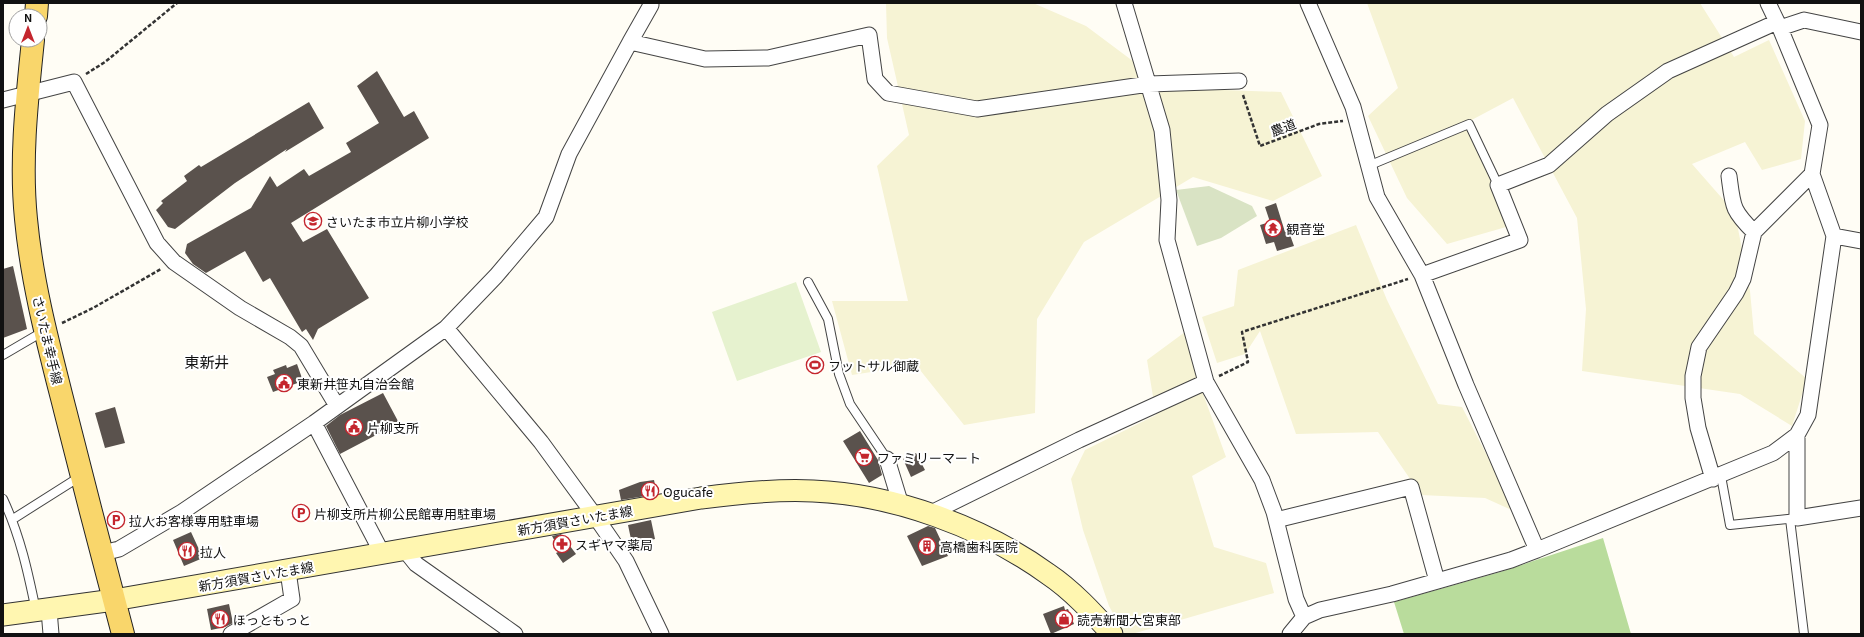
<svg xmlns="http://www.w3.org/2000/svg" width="1864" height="637" viewBox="0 0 1864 637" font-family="Georgia,'Noto Sans JP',serif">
<rect width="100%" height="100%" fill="#fffdf5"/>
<path fill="#f6f3d4" d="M886,3H1033L1086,26L1169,88L1281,92L1322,176L1273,201L1193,177L1084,242L1037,319L1035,413L964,425L916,365L852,375L832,301H908L877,166L909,135L887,38Z
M1367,3H1700L1734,57L1769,40L1805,121L1801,159L1762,170L1745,142L1692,164L1735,213L1750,291L1754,334L1807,379L1792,426L1740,394L1582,371L1586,309L1577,218L1513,98L1466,123L1513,225L1447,244L1407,198L1368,116L1398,88Z
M1356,225L1387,300L1438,404L1462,407L1516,512L1485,498L1421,495L1378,432L1296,434L1260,331L1245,354L1217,363L1202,317L1234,306L1238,270Z
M1185,332L1194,369L1226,457L1192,476L1214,547L1266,563L1274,593L1132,634H1124L1109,606L1083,530L1071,479L1085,450L1156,415L1147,360Z"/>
<path fill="#b9dc9c" d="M1603,538L1631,634H1404L1394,602L1500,572Z"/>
<path fill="#d9e3c4" d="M1209,186L1252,206L1257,216L1221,238L1197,246L1176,190Z"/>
<path fill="#e6f2cf" d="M796,282L821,352L737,381L712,312Z"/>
<path fill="#5a524d" d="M377,71L404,117L414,111L429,138L291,223L303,242L327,229L369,298L318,329L313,340L306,329L302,332L270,278L263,282L245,251L206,273L193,264L185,253L187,244L251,208L270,176L277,187L304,169L309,176L351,152L346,143L379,123L357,86Z
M309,102L324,128L285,152L287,149L235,183L175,229L168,227L156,210L163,203L161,201L187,181L184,176L199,165L201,167Z
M1276,203L1285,232H1289L1294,246L1277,251L1274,242L1266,244L1260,225L1270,222L1265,207Z
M13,266L27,329L3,338V269Z
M297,364L303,381L273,392L267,377L275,374L273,370L286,365L287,368Z
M383,393L399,423L340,454L326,426L340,415Z
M115,407L125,443L105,448L95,413Z
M860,431L878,460L882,475L869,483L843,441Z
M916,453L925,470L911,477L903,459Z
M654,480L657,494L621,500L619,490L640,482Z
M651,520L655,539L632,544L628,525Z
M928,526L935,528L948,556L922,566L907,536Z
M191,532L203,558L184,566L173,540Z
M561,534L576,554L563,563L556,553L560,551L552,536Z
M229,604L233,623L225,627L211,630L207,609Z
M1064,606L1065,610L1068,609L1074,624L1051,634L1043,614Z"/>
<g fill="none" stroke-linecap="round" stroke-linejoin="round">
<defs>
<path id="lane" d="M1368,166L1469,124L1498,185
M808,282L828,319L839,374L850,404L887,459
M3,355L44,331
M1721,476L1730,525L1797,518
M3,499C20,535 28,572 36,611
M13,519L81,476
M1790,519L1804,634"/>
<path id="street" d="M1124,3L1162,130L1169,200L1167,240L1206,382L1262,480L1274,512L1296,599L1304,617
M1308,3L1353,107L1377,197L1422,275L1466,385L1537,550
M1780,28L1804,20L1861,32
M630,42L651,5
M3,100L74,82L157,243L174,262L240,308L290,337L301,346L337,406
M1729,176C1733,207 1732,210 1754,232
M1834,236L1861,241
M1422,275L1520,240L1498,185L1549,165L1607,114L1668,71L1777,22
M446,328L541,442L595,516L626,561L661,634
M314,423L382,553
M1797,435V518L1861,508
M887,459L901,505
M1713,479L1698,428L1693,398V376L1699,347L1736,293L1743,279L1754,232L1812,174
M929,514L1079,440L1206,382
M1276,520L1411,487L1437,581
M404,549L416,564L515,634
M103,553L119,549L182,512L314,423L446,328L496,276L546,217L569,154L630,42L705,59L768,58L869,35L875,79L888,93L977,109L1149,84L1239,81
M49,610L51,634
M231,634L292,599L288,571
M1290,634L1304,617L1320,610L1392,594L1511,560L1537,550L1773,453L1797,435L1808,415L1834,236L1812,174L1820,125L1780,28L1768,3"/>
<path id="secondary" d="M3,615L114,600L701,498C739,493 776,489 813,491C893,494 983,527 1048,574C1072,590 1093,613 1112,634"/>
<path id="primary" d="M36,16L37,3
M33,40C27,99 20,160 26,219C32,284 49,347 65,410C84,485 103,559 123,634"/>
</defs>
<use href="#lane" stroke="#444" stroke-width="10"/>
<use href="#street" stroke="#444" stroke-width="17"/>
<use href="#secondary" stroke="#333" stroke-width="23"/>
<use href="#primary" stroke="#222" stroke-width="24"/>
<path stroke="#333" stroke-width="2.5" stroke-dasharray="4 2" stroke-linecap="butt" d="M86,74L105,62L177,3
M1243,95L1260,146L1319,124L1343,121
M62,323L93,308L161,269
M1219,376L1248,362L1242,332L1408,279"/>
<use href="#lane" stroke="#fff" stroke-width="8"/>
<use href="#street" stroke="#fff" stroke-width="15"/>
<use href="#secondary" stroke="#fff6b0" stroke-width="21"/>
<use href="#primary" stroke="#f9d66b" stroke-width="22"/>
</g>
<defs>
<symbol id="school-ring" viewBox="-11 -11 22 22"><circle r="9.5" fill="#fff" stroke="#c4262e" stroke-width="1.5"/><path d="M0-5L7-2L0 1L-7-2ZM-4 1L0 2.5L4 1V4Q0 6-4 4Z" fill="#c4262e"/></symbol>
<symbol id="temple-ring" viewBox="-11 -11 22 22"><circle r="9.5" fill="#fff" stroke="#c4262e" stroke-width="1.5"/><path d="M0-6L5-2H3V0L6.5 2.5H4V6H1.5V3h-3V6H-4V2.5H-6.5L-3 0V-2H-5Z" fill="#c4262e"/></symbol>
<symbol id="stadium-ring" viewBox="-11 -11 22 22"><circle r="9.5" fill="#fff" stroke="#c4262e" stroke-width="1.5"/><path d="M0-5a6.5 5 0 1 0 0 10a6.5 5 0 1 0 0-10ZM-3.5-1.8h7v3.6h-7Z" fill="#c4262e"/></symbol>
<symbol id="civic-ring" viewBox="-11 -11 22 22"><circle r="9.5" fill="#fff" stroke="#c4262e" stroke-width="1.5"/><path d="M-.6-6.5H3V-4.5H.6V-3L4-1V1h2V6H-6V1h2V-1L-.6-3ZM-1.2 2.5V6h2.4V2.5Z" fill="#c4262e"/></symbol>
<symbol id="supermarket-ring" viewBox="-11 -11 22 22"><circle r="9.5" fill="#fff" stroke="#c4262e" stroke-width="1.5"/><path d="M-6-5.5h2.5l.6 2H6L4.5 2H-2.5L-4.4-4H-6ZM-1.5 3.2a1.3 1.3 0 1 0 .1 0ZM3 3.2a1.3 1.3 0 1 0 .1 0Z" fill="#c4262e"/></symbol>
<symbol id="restaurant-ring" viewBox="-11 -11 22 22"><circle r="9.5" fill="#fff" stroke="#c4262e" stroke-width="1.5"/><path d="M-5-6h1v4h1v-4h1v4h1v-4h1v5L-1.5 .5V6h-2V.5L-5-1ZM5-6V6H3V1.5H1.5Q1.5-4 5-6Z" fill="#c4262e"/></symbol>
<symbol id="parking-ring" viewBox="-11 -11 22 22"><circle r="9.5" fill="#fff" stroke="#c4262e" stroke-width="1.5"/><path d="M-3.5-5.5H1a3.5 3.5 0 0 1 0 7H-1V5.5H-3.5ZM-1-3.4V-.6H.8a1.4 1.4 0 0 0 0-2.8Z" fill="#c4262e"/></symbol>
<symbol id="pharmacy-ring" viewBox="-11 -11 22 22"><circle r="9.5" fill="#fff" stroke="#c4262e" stroke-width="1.5"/><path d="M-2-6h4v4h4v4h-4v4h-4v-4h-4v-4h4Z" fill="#c4262e"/></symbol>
<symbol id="building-ring" viewBox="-11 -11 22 22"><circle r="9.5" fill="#fff" stroke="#c4262e" stroke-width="1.5"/><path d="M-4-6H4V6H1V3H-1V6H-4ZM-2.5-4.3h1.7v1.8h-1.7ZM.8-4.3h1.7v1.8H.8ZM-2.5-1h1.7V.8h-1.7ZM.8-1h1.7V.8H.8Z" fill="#c4262e"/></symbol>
<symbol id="shop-ring" viewBox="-11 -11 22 22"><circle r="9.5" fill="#fff" stroke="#c4262e" stroke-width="1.5"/><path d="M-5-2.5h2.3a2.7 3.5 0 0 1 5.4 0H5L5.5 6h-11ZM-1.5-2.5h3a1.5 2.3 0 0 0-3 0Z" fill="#c4262e"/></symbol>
</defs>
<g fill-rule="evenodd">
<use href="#school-ring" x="303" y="211" width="20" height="20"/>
<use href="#temple-ring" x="1263" y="218" width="20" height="20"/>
<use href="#stadium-ring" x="805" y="355" width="20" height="20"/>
<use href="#civic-ring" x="274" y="373" width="20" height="20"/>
<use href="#civic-ring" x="344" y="417" width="20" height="20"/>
<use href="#supermarket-ring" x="854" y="447" width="20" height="20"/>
<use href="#restaurant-ring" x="640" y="481" width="20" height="20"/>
<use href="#parking-ring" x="291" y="503" width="20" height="20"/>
<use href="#parking-ring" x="106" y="510" width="20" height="20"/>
<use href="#pharmacy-ring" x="552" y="534" width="20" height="20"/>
<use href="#building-ring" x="917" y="536" width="20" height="20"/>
<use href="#restaurant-ring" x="177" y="541" width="20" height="20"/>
<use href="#restaurant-ring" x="210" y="609" width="20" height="20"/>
<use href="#shop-ring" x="1054" y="609" width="20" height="20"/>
</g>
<g text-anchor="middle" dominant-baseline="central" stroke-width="4" stroke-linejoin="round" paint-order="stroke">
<g font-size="13" fill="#111" stroke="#fff">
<text transform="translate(1283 127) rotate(-21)">農道</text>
<text transform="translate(48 340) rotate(77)">さいたま幸手線</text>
<text transform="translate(575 520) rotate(-10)">新方須賀さいたま線</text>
<text transform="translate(256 576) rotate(-10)">新方須賀さいたま線</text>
</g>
<g font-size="13" fill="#111" stroke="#fff" text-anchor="start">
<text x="326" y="221">さいたま市立片柳小学校</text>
<text x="1286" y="228">観音堂</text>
<text x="828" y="365">フットサル御蔵</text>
<text x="297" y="383">東新井笹丸自治会館</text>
<text x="367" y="427">片柳支所</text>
<text x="877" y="457">ファミリーマート</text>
<text x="663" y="491">Ogucafe</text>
<text x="314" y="513">片柳支所片柳公民館専用駐車場</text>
<text x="129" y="520">拉人お客様専用駐車場</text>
<text x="575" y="544">スギヤマ薬局</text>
<text x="940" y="546">高橋歯科医院</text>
<text x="200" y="551">拉人</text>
<text x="233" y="619">ほっともっと</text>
<text x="1077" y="619">読売新聞大宮東部</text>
</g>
<g font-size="15" fill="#111" stroke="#fff">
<text x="207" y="361">東新井</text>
</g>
</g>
<rect width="1864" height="637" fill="none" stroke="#111111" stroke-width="8"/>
<g transform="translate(28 28)"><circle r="19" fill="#ffffff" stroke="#a0a0a0"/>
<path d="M0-3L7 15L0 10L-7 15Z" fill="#c4262e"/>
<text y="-6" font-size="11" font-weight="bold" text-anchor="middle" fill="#111111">N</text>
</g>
</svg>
